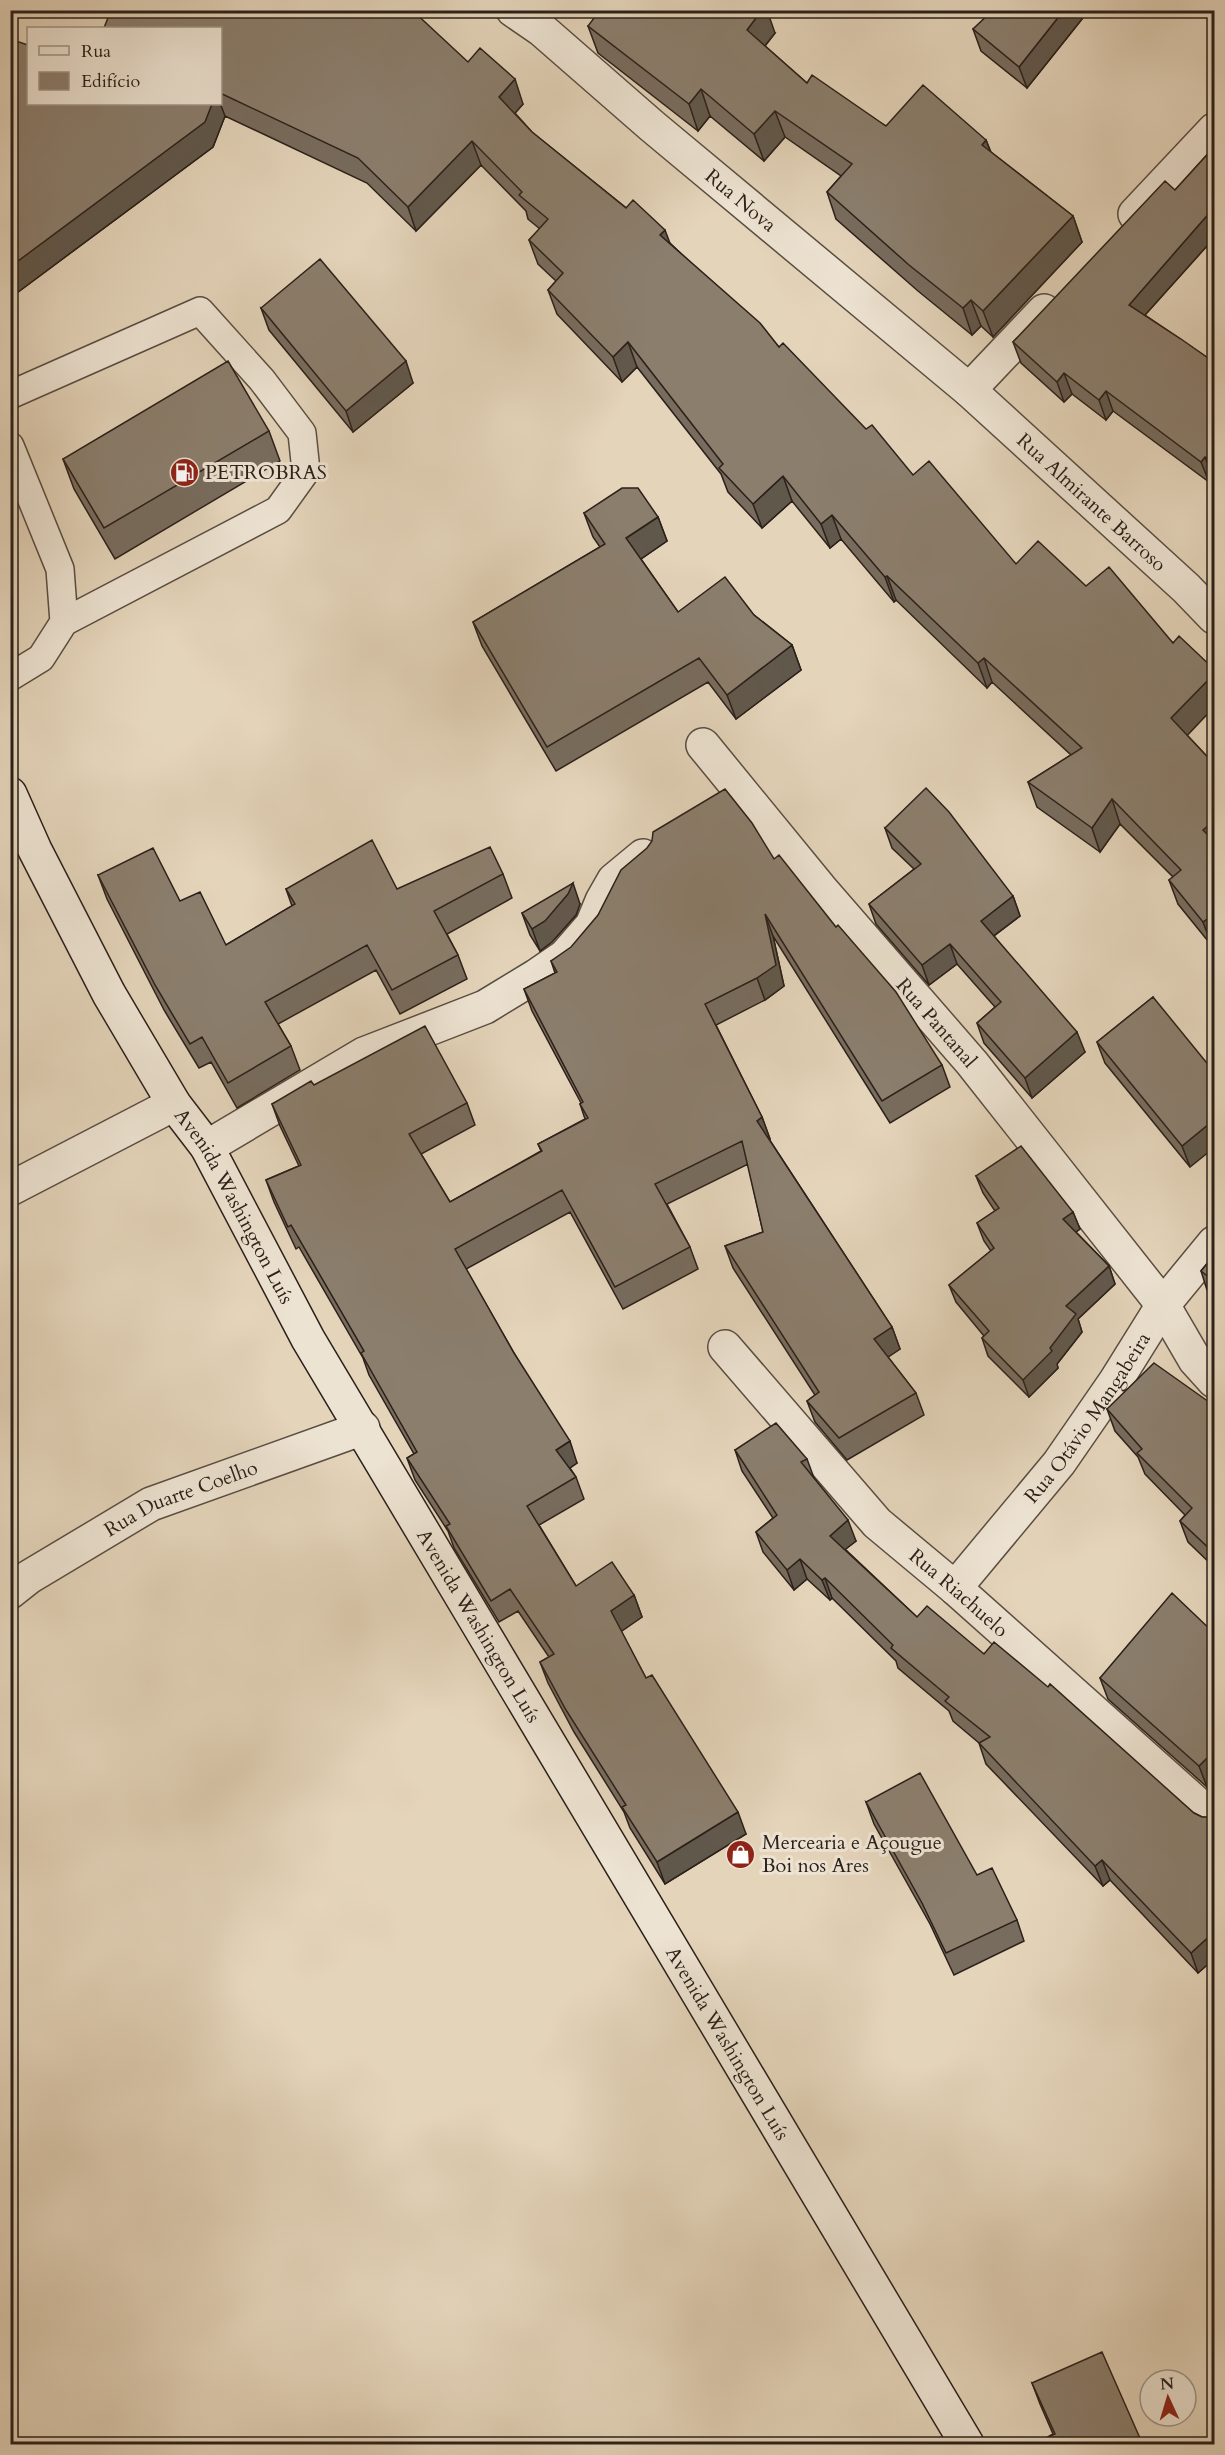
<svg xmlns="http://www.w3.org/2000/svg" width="1225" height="2455" viewBox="0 0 1225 2455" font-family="Cardo,serif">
<rect width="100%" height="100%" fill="#e4d4ba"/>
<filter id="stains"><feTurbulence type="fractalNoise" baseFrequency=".00333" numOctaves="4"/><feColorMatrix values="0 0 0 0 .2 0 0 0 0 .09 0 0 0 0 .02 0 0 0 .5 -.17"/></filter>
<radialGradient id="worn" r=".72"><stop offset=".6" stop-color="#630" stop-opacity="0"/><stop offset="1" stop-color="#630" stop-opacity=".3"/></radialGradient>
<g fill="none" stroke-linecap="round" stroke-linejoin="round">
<defs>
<path id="lane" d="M10,395L200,311L262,380L302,433L306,471L278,510L64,622
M10,446L60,569L64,622L41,658L10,677"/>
<g id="street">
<path id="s1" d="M513,10L542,30L652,126L969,390L1186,588L1214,617"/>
<path d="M1135,214L1214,130"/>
<path d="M969,390L1044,311"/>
<path id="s2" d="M703,745L820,888L972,1063L1163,1305L1195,1360L1214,1381"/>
<path d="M207,1147L364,1054L485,1007L536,976L565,956L592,925L602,901L614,880L643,856"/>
<path d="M10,1189L174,1104"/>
<path id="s3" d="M725,1347L877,1523L955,1588L1214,1819"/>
<path id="s4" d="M955,1588L1059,1463L1115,1382L1163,1305L1214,1243"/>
<path id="s5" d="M10,1592L29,1577L151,1504L363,1428"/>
</g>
<g id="secondary">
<path id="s6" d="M10,794L35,850L109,994L174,1104L207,1147L308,1339L967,2444"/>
</g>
</defs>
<use href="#lane" stroke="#594d42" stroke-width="30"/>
<use href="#street" stroke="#594d42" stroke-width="36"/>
<use href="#secondary" stroke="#2b201a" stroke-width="36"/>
<use href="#lane" stroke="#ede3d2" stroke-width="27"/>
<use href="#street" stroke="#ede3d2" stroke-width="33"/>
<use href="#secondary" stroke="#ede3d2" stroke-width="33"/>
</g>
<path fill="#786c5e" stroke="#2b201a" stroke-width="1.5" d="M1082,19L1027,88L981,51L973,29Z
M588,26L775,33L765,46L807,83L886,126L986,140L991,152L1073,216L1082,242L993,337L981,326L972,335L918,291L836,219L827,192L841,176L785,137L764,161L710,116L698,131L598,53Z
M220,28L468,62L523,104L515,113L532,132L670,243L913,475L1016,564L1086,586L1215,670V706L1187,735L1215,765V944L1212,946L1178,904L1169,880L1173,877L1120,824L1100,852L1037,807L1028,782L1071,755L992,682L987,688L896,600L894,602L841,539L830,548L792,501L762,528L728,492L721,474L637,367L622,382L557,314L548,290L556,281L538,264L529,240L540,229L528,219L526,211L481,165L416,231L367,183L225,116L213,147L10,298V39L28,104H220Z
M1215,146V237L1145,315L1215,363V478L1213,477L1209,482L1113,411L1106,420L1072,394L1064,402L1021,363L1013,342L1175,190Z
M261,308L413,383L353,432L269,330Z
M269,431L280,461L115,559L74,489L63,459Z
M584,513L658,517L667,541L641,559L678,612L754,615L792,645L801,670L736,719L708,682L556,771L482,646L473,622L600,547L593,537Z
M885,828L1013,896L1020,916L994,936L1085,1052L1032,1098L984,1043L977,1023L995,1007L957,964L929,985L876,924L869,904L914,869L892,848Z
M774,859L942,1065L950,1087L890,1123L773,936L784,986L765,1000L716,1025L762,1117L770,1139H769L892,1327L900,1349L888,1357L916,1393L924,1415L847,1460L815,1422L807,1401L815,1395L733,1268L725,1246L763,1232L748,1164L667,1204L690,1247L698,1269L623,1309L570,1212L466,1269L577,1463L570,1468L576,1477L584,1499L539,1525L576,1586L634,1595L642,1617L621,1631L646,1678L746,1834L665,1884L630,1828L624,1812L574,1732L548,1683L540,1662L549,1657L518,1611L499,1622L454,1548L448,1531L415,1480L407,1458L414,1454L369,1375L363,1358L299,1247L296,1249L274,1202L266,1180L299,1166L280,1126L272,1104L314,1085L467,1103L475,1125L421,1154L450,1202L541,1151L538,1144L585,1119L580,1104L581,1103L532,1011L524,989L555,973L551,961Z
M503,874L512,898L447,934L458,955L467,979L400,1014L376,970L278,1024L291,1046L300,1070L237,1108L211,1062L199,1068L164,1010L107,899L98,875L180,901L226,945L292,906L286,889H397Z
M580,904L576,915L552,942L540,951L530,935L522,913Z
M1153,997L1190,1167L1105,1063L1097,1042Z
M976,1176L1073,1212L1080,1229L1076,1232L1109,1266L1115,1284L1078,1319L1082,1332L1057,1364L1058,1368L1029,1397L988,1356L982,1338L984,1336L956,1302L949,1285L991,1251L984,1241L977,1223L995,1211L983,1193Z
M1215,1254V1296L1207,1290L1201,1271Z
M1215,1407V1568L1188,1542L1180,1521L1185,1515L1145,1474L1138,1457L1115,1431L1107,1409Z
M735,1450L807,1459L814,1478L856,1541L845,1549L917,1617L984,1654L1194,1813L1202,1817L1215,1819V1958L1198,1973L1110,1880L1103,1886L986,1764L979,1743L953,1721L949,1711L898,1668L896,1661L832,1598L830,1600L807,1579L794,1590L763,1552L756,1532L773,1518L742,1471Z
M1215,1634V1779L1207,1787L1108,1699L1100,1678Z
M866,1802L1017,1920L1024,1941L954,1975L930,1924L874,1824Z
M1032,2383L1143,2445H1046L1044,2439L1053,2434L1040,2404Z"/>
<path fill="#61584c" stroke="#2b201a" stroke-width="1.5" d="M762,10H767L775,33L756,57L747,30Z
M1064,10H1079L1082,19L1027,88L1019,67Z
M515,79L523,104L508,121L499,97Z
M701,89L710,116L698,131L689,104Z
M220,103L225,116L213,147L10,298V267L212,104Z
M775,111L785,137L764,161L754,134Z
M986,140L996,167L982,145Z
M472,141L481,165L416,231L408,207Z
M1211,211L1215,220V237L1136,325L1129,305Z
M1073,216L1082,242L993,337L983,311Z
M665,230L674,254L660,235Z
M971,300L981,326L972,335L963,308Z
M628,342L637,367L622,382L613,357Z
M406,361L413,383L353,432L346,411Z
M1064,373L1072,394L1064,402L1057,382Z
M1106,391L1113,411L1106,420L1099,400Z
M1205,457L1213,477L1209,482L1201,462Z
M783,476L792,501L762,528L753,504Z
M832,515L841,539L830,548L821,524Z
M658,517L667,541L635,563L626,538Z
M887,576L896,600L894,602L885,577Z
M792,645L801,670L736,719L727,695Z
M984,658L992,682L987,688L978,663Z
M1215,673V706L1180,743L1171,718Z
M1112,799L1120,824L1100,852L1092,828Z
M1215,820V852L1203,830Z
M573,883L580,904L576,915L552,942L540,951L532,929Z
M1013,896L1020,916L988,940L981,921Z
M1215,913V944L1212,946L1203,922Z
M765,914L773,936L784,986L765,1000L757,978Z
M950,944L957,964L929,985L922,965Z
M1077,1032L1085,1052L1032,1098L1025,1078Z
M762,1117L770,1139L765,1143L757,1121Z
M1215,1119V1147L1190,1167L1182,1146Z
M1073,1212L1080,1229L1070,1236L1063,1219Z
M1109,1266L1115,1284L1078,1319L1082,1332L1057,1364L1058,1368L1029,1397L1023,1380L1050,1348L1066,1306Z
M892,1327L900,1349L882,1361L874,1339Z
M570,1441L577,1463L564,1472L556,1450Z
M848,1520L856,1541L837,1556L830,1536Z
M800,1559L807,1579L794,1590L787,1570Z
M825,1578L832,1598L830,1600L822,1580Z
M634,1595L642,1617L619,1633L611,1611Z
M1215,1658V1674L1210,1662Z
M1215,1750V1779L1207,1787L1199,1766Z
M738,1812L746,1834L665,1884L657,1862Z
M1102,1860L1110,1880L1103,1886L1095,1866Z
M1215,1931V1958L1198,1973L1191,1953Z"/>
<path fill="#8b7e6d" stroke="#2b201a" stroke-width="1.5" d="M111,10H412L468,62L480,48L515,79L499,97L532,132L626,208L633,200L665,230L660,235L760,323L779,347L783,343L866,429L872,425L913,475L929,461L1016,564L1038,541L1086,586L1109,567L1173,643L1179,636L1215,670V673L1171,718L1215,765V820L1203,830L1215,842V913L1203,922L1169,880L1181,870L1112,799L1092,828L1028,782L1082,748L984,658L978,663L887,576L885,577L832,515L821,524L783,476L753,504L719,468L723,464L628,342L613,357L548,290L563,273L529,240L548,219L519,195L522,192L472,141L408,207L358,158L220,93V28H104Z
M600,10H762L747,30L807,83L812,75L886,126L923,85L986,140L982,145L1073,216L983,311L971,300L963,308L909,265L827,192L852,164L775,111L754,134L701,89L689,104L588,26Z
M993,10H1064L1019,67L973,29Z
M10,39L28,45V104H212L205,122L10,267Z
M1215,146V214L1211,211L1129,305L1181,339L1215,363V463L1205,457L1201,462L1106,391L1099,400L1064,373L1057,382L1013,342L1165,181L1175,190Z
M320,259L406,361L346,411L261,308Z
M228,361L269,431L104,528L63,459Z
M622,488H638L658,517L626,538L678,612L725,577L754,615L792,645L727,695L699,658L547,747L473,622L605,544L584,513Z
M926,788L949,812L1013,896L981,921L1077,1032L1025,1078L977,1023L1001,1002L950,944L922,965L869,904L921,864L885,828Z
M725,789L752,823L774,859L779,855L836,927L838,925L896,992L942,1065L882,1101L765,914L776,965L757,978L705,1004L762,1117L757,1121L892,1327L874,1339L916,1393L839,1438L807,1401L819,1392L725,1246L763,1232L742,1141L655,1184L690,1247L615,1287L562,1190L455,1249L514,1353L570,1441L556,1450L576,1477L527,1506L576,1586L612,1562L634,1595L611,1611L646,1678L652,1675L738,1812L657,1862L622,1807L626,1805L566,1710L540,1662L554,1654L510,1589L491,1601L446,1526L450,1524L407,1458L417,1452L361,1353L364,1351L291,1225L288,1227L266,1180L301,1165L272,1104L311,1081L314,1085L425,1026L467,1103L409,1134L450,1202L542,1151L538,1144L588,1118L580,1104L583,1102L524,989L557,972L551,961L571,947L598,915L621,870L647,848L652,841L653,832Z
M372,840L397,889L490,847L503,874L434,911L458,955L392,990L367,945L265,1002L291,1046L228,1083L202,1037L190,1044L155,985L98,875L153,848L180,901L200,892L226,945L295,904L286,889Z
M573,883L568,894L545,921L532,929L522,913Z
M1153,997L1215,1073V1119L1182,1146L1097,1042Z
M1021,1146L1073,1212L1063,1219L1109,1266L1066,1306L1076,1314L1050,1348L1052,1351L1023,1380L982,1338L989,1331L949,1285L994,1248L977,1223L999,1208L976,1176Z
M1215,1254V1282L1201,1271Z
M1154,1363L1209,1402L1215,1407V1554L1180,1521L1192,1508L1137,1453L1142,1449L1107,1409Z
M776,1423L807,1459L801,1462L848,1520L830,1536L917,1617L927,1606L984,1654L994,1642L1048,1687L1050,1684L1194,1813L1202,1817H1213L1215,1819V1931L1191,1953L1102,1860L1095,1866L979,1743L990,1737L945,1701L949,1697L891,1648L893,1645L825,1578L822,1580L800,1559L787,1570L756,1532L777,1515L735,1450Z
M1172,1593L1215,1634V1658L1210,1662L1215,1666V1750L1199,1766L1100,1678Z
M920,1773L977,1875L992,1868L1017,1920L946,1953L922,1903L866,1802Z
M1102,2352L1143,2445H1047L1044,2439L1055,2434L1032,2383Z"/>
<defs>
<symbol id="fuel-disc" viewBox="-11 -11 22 22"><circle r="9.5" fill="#8f2418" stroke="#ede3d2"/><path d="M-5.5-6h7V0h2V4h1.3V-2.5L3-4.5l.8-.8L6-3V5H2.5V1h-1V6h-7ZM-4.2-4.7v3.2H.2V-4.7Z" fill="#fff"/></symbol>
<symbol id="shop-disc" viewBox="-11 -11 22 22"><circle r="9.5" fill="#8f2418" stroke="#ede3d2"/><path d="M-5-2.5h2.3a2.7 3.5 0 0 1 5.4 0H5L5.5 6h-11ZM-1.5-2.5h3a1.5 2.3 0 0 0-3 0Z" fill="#fff"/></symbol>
</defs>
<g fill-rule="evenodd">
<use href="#fuel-disc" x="168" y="456" width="33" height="33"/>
<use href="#shop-disc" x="724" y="1838" width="33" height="33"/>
</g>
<g text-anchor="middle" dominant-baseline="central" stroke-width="6" stroke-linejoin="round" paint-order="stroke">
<g font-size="20" fill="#2b201a" stroke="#ede3d2">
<text stroke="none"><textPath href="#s1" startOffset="297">Rua Nova</textPath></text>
<text stroke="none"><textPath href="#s1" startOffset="760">Rua Almirante Barroso</textPath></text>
<text stroke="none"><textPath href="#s2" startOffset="363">Rua Pantanal</textPath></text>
<text stroke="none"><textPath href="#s6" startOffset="470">Avenida Washington Luís</textPath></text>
<text stroke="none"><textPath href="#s4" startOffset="216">Rua Otávio Mangabeira</textPath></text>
<text stroke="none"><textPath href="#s5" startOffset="196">Rua Duarte Coelho</textPath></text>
<text stroke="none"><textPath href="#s3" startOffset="340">Rua Riachuelo</textPath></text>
<text stroke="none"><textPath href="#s6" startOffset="956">Avenida Washington Luís</textPath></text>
<text stroke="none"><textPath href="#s6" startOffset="1442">Avenida Washington Luís</textPath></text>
</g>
<g font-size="20" fill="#2b201a" stroke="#ede3d2" text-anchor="start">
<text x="205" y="472">PETROBRAS</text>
<text x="762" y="1842">Mercearia e Açougue<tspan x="762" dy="23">Boi nos Ares</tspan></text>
</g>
</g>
<rect width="1225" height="2455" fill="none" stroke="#e4d4ba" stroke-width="36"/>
<rect x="12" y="12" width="1201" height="2431" fill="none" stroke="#2b201a" stroke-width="3"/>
<rect x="18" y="18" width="1189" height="2419" fill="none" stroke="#2b201a" stroke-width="1.5"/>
<rect x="27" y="27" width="195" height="78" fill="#ede3d2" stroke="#9f9588" stroke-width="1.5"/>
<rect x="39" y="46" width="30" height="9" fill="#ede3d2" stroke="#9f9588" stroke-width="1.5"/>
<text x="81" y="57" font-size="18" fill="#2b201a">Rua</text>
<rect x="39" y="72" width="30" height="18" fill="#8b7e6d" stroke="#9f9588" stroke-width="1.5"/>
<text x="81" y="87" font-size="18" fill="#2b201a">Edifício</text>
<g transform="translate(1168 2398) rotate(356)"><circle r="28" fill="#ede3d2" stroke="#9f9588" stroke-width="1.5"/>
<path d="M0-4.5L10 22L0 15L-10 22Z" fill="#8f2418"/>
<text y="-9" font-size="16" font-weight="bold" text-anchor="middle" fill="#2b201a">N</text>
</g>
<rect width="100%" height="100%" filter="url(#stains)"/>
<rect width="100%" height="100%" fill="url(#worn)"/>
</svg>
